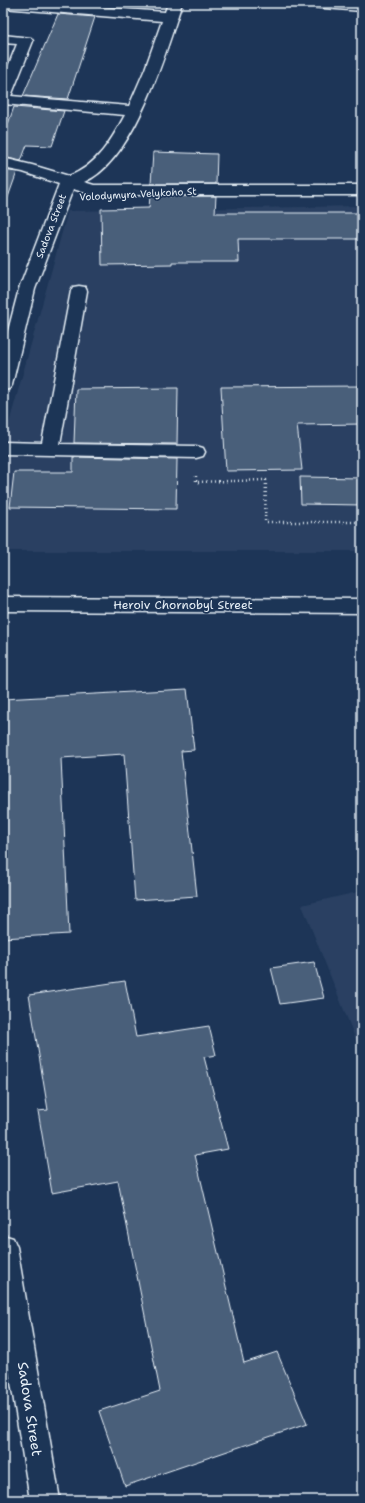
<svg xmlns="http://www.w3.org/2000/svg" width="365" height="1503" viewBox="0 0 365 1503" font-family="'Shantell Sans',sans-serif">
<rect width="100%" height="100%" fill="#1d3557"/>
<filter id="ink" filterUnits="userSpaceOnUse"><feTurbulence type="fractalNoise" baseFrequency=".025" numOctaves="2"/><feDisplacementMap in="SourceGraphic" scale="8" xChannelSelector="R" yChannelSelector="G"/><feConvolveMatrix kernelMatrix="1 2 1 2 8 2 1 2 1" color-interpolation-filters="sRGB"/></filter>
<g filter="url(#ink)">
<path fill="#2a4162" d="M362,206V551H3V445L68,211Z
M362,891V1055L302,905Z"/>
<path fill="#495e7a" stroke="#e8f1f8" d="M58,14L95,17L68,99L23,96Z
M14,107L64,111L52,146L27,145L21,161L3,157V124H8Z
M153,152L217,154L216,184H151Z
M3,170L17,172L7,200L3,199Z
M150,196H216L215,213H362V239H238L239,262H172V264L102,265L101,209L149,208Z
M362,386V424L297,425L302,470L226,471L221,387Z
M178,388L177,444L74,443L76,389Z
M73,457L177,459L176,509L10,507L14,472H73Z
M300,477L362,478V505L301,504Z
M187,689L194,750L181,751L197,896L135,900L124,754L61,758L69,934L3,938V699Z
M314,962L324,998L280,1004L271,968Z
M125,981L136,1037L209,1026L216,1055L204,1057L228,1149L195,1155L244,1363L277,1352L307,1424L125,1486L99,1411L160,1391L118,1181L52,1193L38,1111L48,1110L29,995Z"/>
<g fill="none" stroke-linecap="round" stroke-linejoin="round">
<defs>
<path id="minor" d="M3,3H43L165,12L168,3H182C166,52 134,162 84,182L94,185H362V195H93L73,189L35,289L12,385L9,389L3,390V350L19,289L59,184L23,172L3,168V158L32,165L69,176C97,166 112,139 125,115L3,104V79L17,44L3,43V35L31,38L33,41L11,96L129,106L145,69L162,21L3,8Z
M304,3H362V11L311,7L306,6Z
M79,286L85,287L87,291L60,444L196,446L203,448L205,452L203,456L196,458L3,454V442L42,443L71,291L73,287Z
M3,1235L13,1238L17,1247L60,1500H30L3,1333Z"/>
<path id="major" d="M3,597L362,599V613L3,611Z"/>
</defs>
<use href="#minor" stroke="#e8f1f8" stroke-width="3"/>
<use href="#major" stroke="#e8f1f8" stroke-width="3"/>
<path stroke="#e8f1f8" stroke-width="2.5" stroke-dasharray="1 3" stroke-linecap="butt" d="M196,476V482L266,480L265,522H362"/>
<use href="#minor" fill="#1d3557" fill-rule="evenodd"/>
<use href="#major" fill="#1d3557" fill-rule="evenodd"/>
</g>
</g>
<g text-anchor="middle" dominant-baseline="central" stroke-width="3.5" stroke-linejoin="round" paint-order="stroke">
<g font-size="10" fill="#e8f1f8" stroke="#1d3557">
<text transform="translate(138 194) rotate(-3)">Volodymyra Velykoho St</text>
<text transform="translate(51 226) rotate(-69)">Sadova Street</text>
</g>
<g font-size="12" fill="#e8f1f8" stroke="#1d3557">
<text x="183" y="605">Heroiv Chornobyl Street</text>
</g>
<g font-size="14" fill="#e8f1f8" stroke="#1d3557">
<text transform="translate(30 1409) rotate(81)">Sadova Street</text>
</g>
</g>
<rect width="365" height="1503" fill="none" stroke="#1d3557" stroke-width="16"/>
<rect x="8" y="8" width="349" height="1487" fill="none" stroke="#e8f1f8" stroke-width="1.5" filter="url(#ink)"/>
</svg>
